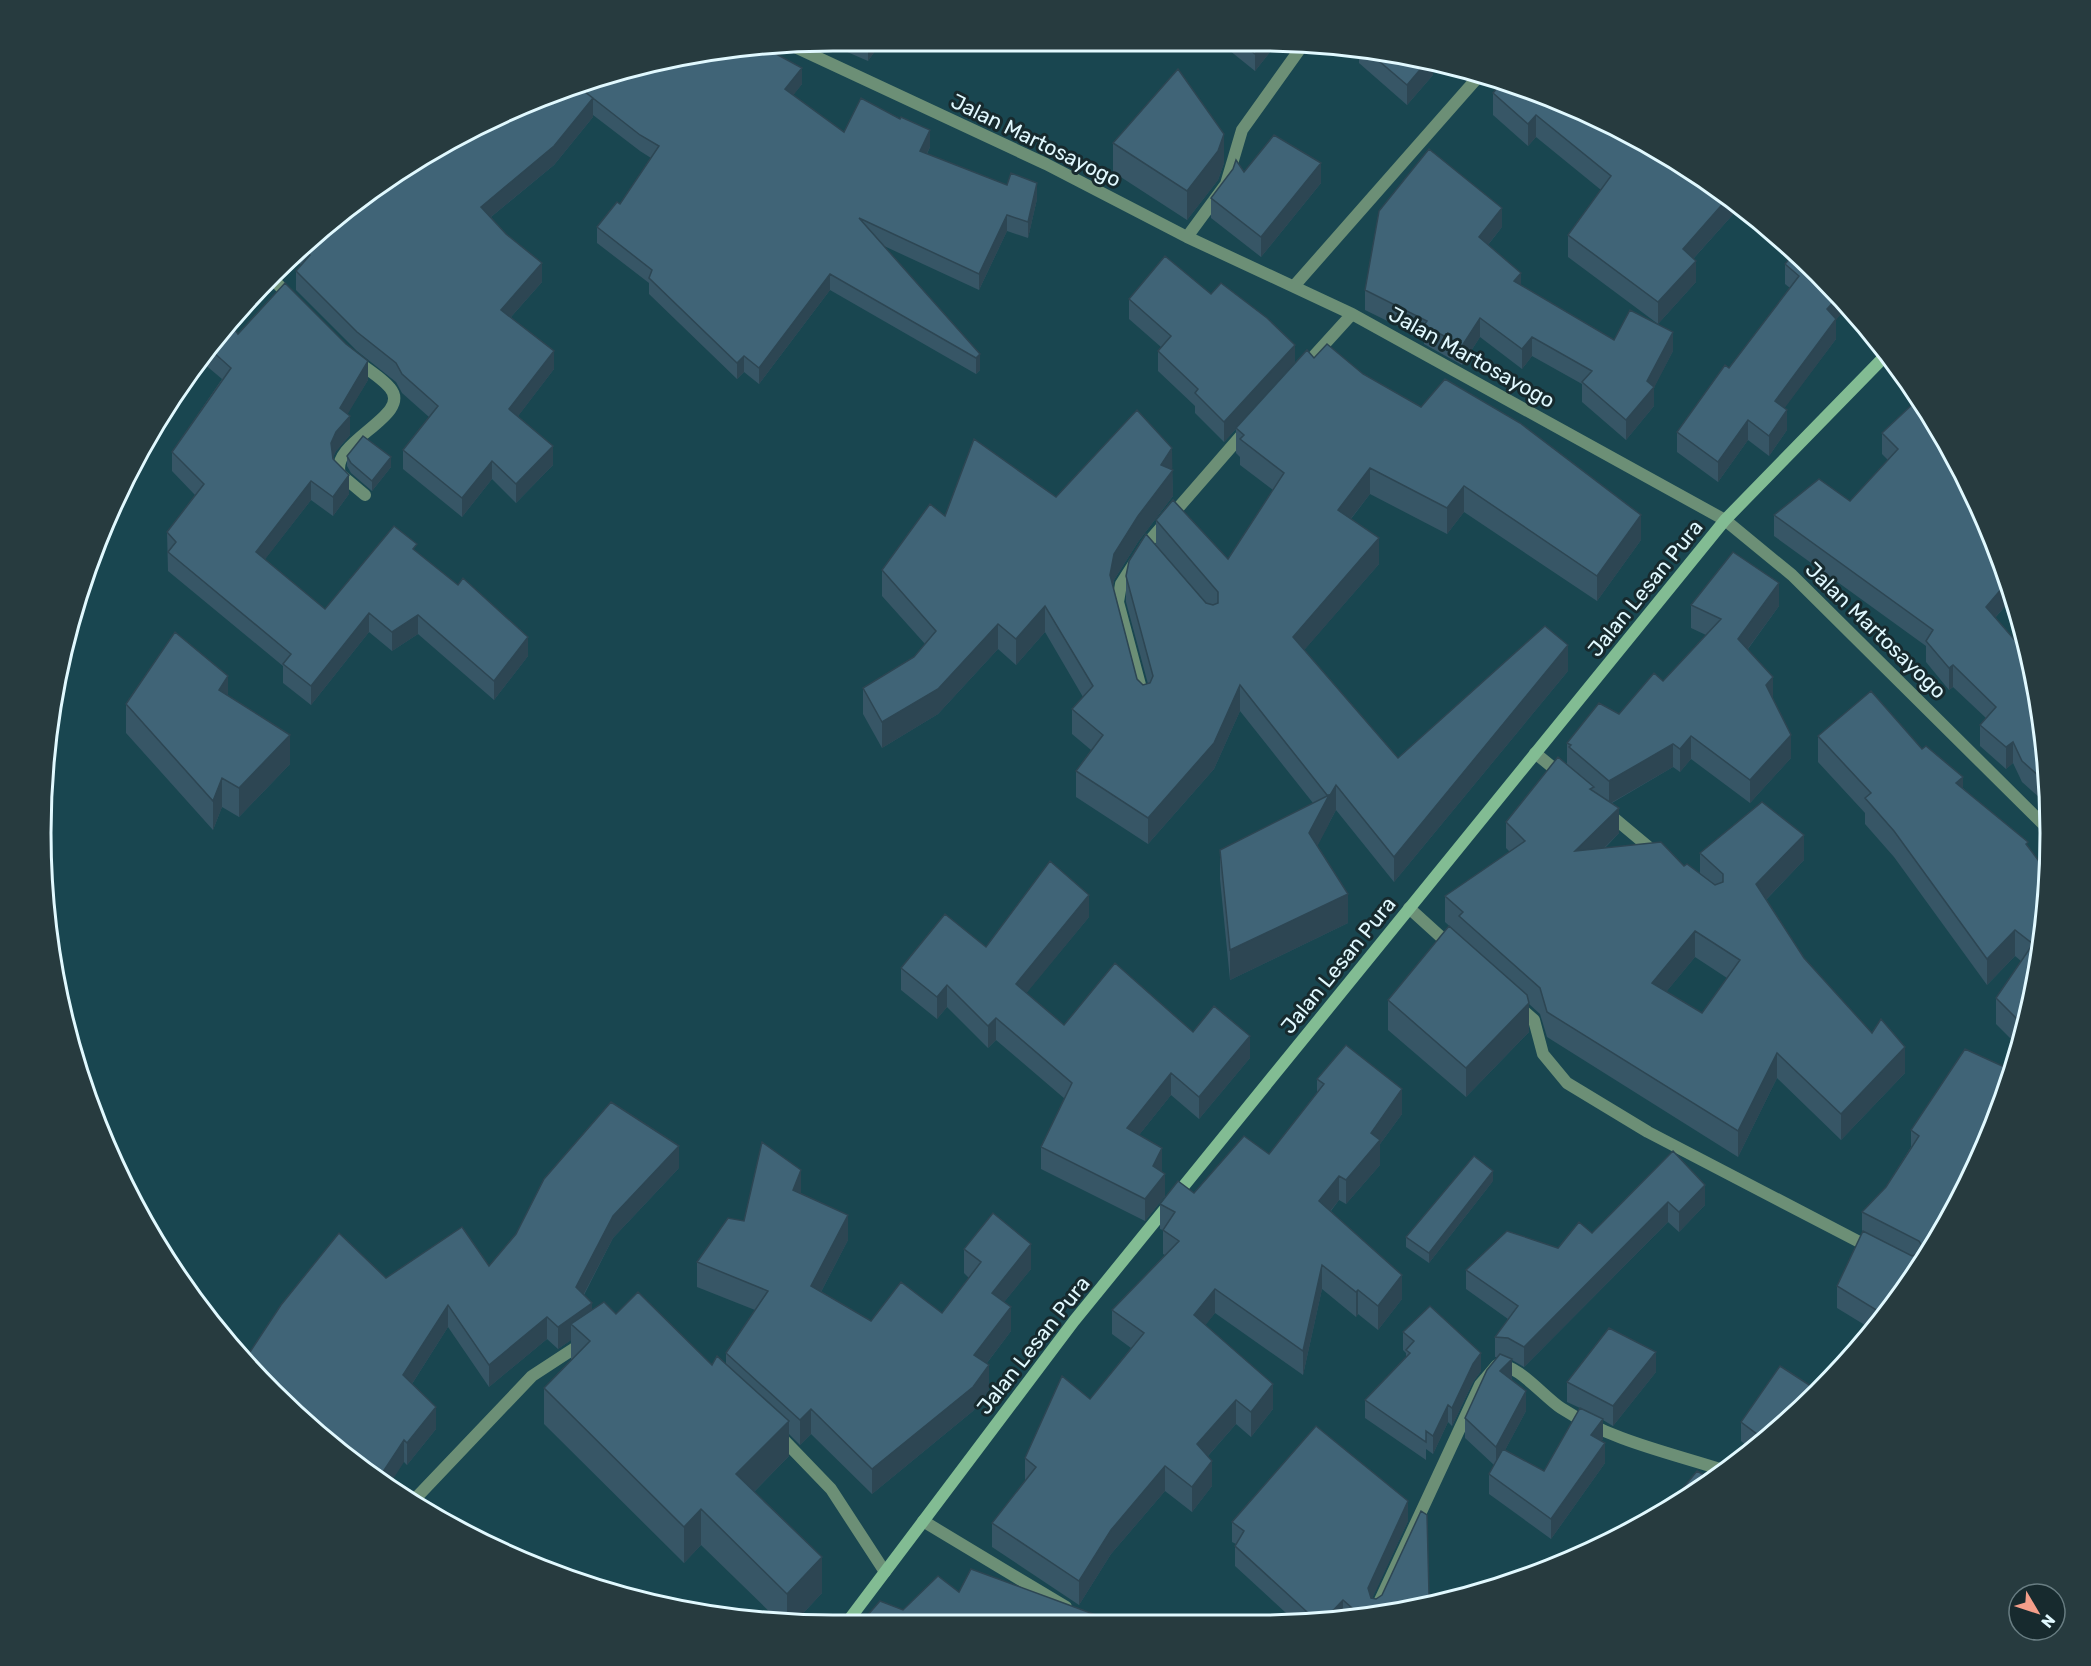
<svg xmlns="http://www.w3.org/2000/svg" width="2091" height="1666" viewBox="0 0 2091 1666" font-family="Rubik,sans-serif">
<rect width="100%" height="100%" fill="#194650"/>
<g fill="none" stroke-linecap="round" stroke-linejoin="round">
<path stroke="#6c8f76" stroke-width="12" d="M793,46L1046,164L1187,237L1352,314L1725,520L1792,575L2047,828
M1187,237L1226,184L1242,130L1305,42
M270,276L292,299
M1295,285L1479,76
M356,361C367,369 382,378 390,388C414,416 329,441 340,474L365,495
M1302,369L1352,314
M1150,550L1145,546L1246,430
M1135,562L1121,584L1118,602L1143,696
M1535,753L1562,775
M1608,813L1657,854
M1409,908L1452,947
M1517,1005L1534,1020L1543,1054L1567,1083L1648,1132L1871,1248
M778,1434L831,1489L885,1572
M415,1499L532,1376L584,1342
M923,1521L1066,1607
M1375,1611L1480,1385L1497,1365C1517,1363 1544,1397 1561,1408C1610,1440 1667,1452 1723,1470"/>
<path stroke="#82bc93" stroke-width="12" d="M845,1625L1074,1321L1725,520L1888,353"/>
</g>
<path fill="#375666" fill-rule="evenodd" d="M833,40L882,41L868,61L824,42Z
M1219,42H1278L1255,71Z
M1359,52L1433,67V75L1407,105L1359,63Z
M628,67L802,84L793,95L844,132L930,147L927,154L1037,199L1028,238L1007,231L979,290L884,246L980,354V370L976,374L830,290L759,384L744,372L737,379L649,294V283L597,243V227L620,204L651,158L640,151L593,115V117L554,165L491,217L542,282L511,317L554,369L518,416L553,465L516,503L492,479L462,517L403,469V450L429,417L402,393L396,382L357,351L296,290V271L301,265L295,259V255L437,147L438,148Z
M1493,93L1737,206V210L1694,258L1696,282L1658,324L1568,257V235L1601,190L1536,137L1528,146L1493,115Z
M1113,143L1224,163L1218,180L1187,220L1113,172Z
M1233,169L1244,172L1321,183L1261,257L1211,218V198Z
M1502,227L1488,245L1521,286L1614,340L1673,351L1654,387V406L1626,440L1582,402V384L1532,356L1522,369L1480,337L1462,365L1424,344V339L1365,310V290Z
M1795,252L1847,308L1836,319V339L1784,408L1787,430L1769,456L1748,440L1718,482L1677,452V432L1729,368L1790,288L1785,284V264Z
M1129,299L1295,363L1314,358L1363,374L1641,540L1597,601L1464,512L1447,534L1370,494L1351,519L1379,564L1304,650L1398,758L1568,671L1394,882L1336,810L1317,846L1348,923L1230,980L1220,879V850L1313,803L1240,711L1214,769L1148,844L1076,797V771L1091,750L1072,734V709L1083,697L1045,632L1016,665L998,649L938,714L882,748L863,714V688L914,657L925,644L882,596V570L945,516L1056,497L1172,470L1173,496L1138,542L1114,580L1113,586L1137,679L1143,685L1148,684L1126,602V576L1156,545V520L1228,559L1273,490L1240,465V457L1236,453V429L1224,442L1195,413V406L1158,371V351L1161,347L1129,319Z
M232,326L238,334L368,380L347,414L350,435L336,451L333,457L349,494L333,516L311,500L265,559L325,609L417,552L528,656L494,700L418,634L392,651L369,632L311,705L283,683V666L168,571L167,532L195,495L172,471V452L222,379L203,363Z
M1916,401L2009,579L2013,597L1995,618L2044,730L2040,798L2022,782L2013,763L2006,769L1980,746V725L1986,718L1953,687L1949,690L1926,662V646L1774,536V515L1850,501L1888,460L1882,454V433Z
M347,456L391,467L372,491L351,473L347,466Z
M1691,605L1779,606L1748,649L1773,699L1791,758L1750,803L1691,759L1680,772L1673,767L1612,803L1619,833L1605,848L1684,866L1700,874V853L1804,860L1766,900L1804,958L1905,1073L1841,1140L1777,1078L1738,1157L1547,1037L1540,1014L1529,1004V1032L1466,1097L1388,1030V1000L1459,935L1445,922V896L1510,852L1506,848V822L1567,764V743L1619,714L1663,681L1706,635L1691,628ZM1695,957L1727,978L1702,1013L1666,992Z
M228,695L290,764L239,817L222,807L213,830L126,733V704Z
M1818,736L1922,749L1963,788L2028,847L2049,885L2023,1038L2020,1048L1996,1024V998L2021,961L2015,956L1987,985L1894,857L1865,824V813L1818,762Z
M1089,917L1026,993L1064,1025L1193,1032L1250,1058L1199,1119L1171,1095L1139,1135L1162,1170L1161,1171L1165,1196L1145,1221L1041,1169V1147L1065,1099L996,1040L988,1048L947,1007L937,1019L901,990V968L986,947Z
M2011,1070L1969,1184L1887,1316L1873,1330L1837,1308V1286L1862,1233V1212L1886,1187L1911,1147V1130Z
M1317,1079L1402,1114L1380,1144V1165L1346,1204L1339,1200L1331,1211L1402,1299L1378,1330L1358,1314L1356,1317L1322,1289L1303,1375L1215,1313L1205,1325L1273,1409L1251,1437L1236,1424L1208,1456L1212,1486L1192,1512L1165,1491L1111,1554L1079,1605L992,1547V1523L1025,1481V1458L1090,1399L1131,1348L1112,1334V1310L1165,1255L1163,1254V1230L1160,1229V1204L1194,1193L1269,1154L1317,1093Z
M1673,1151L1705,1205L1679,1232L1668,1222L1524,1367L1512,1360V1378L1511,1380L1526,1411L1505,1450L1544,1471L1580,1408L1567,1402V1382L1656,1372L1613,1426L1603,1420V1439L1601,1441L1605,1463L1551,1539L1489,1494V1474L1494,1465L1465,1438V1418L1497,1357H1495V1337L1508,1319L1466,1289V1270L1558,1248L1592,1233Z
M679,1168L613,1238L584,1295L592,1310L616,1314L712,1365L726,1364V1353L755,1310L697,1287V1262L744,1221L801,1193L848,1240L821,1292L871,1321L942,1313L969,1278L964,1273V1249L1031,1269L1004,1302L1011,1331L987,1363L989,1390L973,1411L872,1494L811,1434L800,1445L789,1434V1456L754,1492L822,1593L795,1622L778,1620L701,1545L684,1563L544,1424V1388L571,1360V1340L558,1349L547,1339L489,1387L448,1327L412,1384L436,1429L407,1465L404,1462L386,1278L489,1266Z
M1493,1181L1429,1263L1406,1247V1237Z
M1403,1332L1481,1371L1473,1382L1452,1426L1448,1422L1433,1454L1426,1449V1460L1365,1418V1400L1406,1357V1353L1403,1350Z
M1741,1422L1780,1429L1752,1450L1741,1441Z
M1408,1521L1372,1598L1376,1599L1429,1594L1436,1599L1310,1624H1298L1235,1566V1546L1236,1544L1232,1542V1522Z"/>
<path fill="#2d4653" d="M868,41H882L868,61Z
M1264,42H1278L1255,71V54Z
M1424,65L1433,67V75L1407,105V85Z
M802,68V84L785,106V89Z
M593,98V117L554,165L481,225V207Z
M1536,115V137L1528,146V124Z
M930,130V147L920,167V151Z
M1224,134V163L1218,180L1187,220V191Z
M1321,163V183L1261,257V237Z
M1037,183V199L1028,238V222Z
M1727,199L1737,206V210L1683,270V249Z
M1502,208V227L1479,256V237Z
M1007,215V231L979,290V274Z
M1696,261V282L1658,324V302Z
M542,263V282L501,328V310Z
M1521,273V292L1514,281Z
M830,274V290L759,384V368Z
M1837,298L1847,308L1827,329V309Z
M1480,318V337L1462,365V346Z
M1836,319V339L1775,421V401Z
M1673,332V351L1654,388V387V406L1626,440V420Z
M1532,337V356L1522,369V349Z
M1295,345V365L1224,442V422Z
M554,351V369L509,428V409Z
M980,354V370L976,374V358Z
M744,356V372L737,379V363Z
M368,361V380L340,427V408Z
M1787,410V430L1769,456V436Z
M350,416V435L336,451L331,462V443L336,432Z
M1748,420V440L1718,482V462Z
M553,446V465L516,503V484Z
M1172,448L1173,496L1138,542L1114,580L1110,601V575L1114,554L1161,465Z
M391,457V467L372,491V481Z
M492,461V479L462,517V498Z
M1370,468V494L1338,535V510Z
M349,475V494L333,516V497Z
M311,481V500L256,571V552Z
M1464,486V512L1447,534V508Z
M1641,515V540L1597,601V576Z
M1379,538V564L1293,663V637Z
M2009,580L2013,597L1986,628V607Z
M1779,583V606L1738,662V639Z
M1045,606V632L1016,665V639Z
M369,613V632L311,705V686Z
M418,615V634L392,651V632Z
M998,624V649L938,714L882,748V722Z
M528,637V656L494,700V681Z
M1568,645V671L1394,882V857Z
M1953,665V687L1949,690V668Z
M228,676V705L219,690Z
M1773,677V700L1766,685Z
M1240,685V711L1214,769L1148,844V818Z
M290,735V764L239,817V788Z
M1791,735V758L1750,803V780Z
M1691,736V759L1680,772V749Z
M2013,742V763L2006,769V747Z
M1673,744V767L1609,804V781Z
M2045,772L2046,792L2040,798V777Z
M1963,777V803L1956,783Z
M222,778V807L213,830V801Z
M1336,785V810L1329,823V797Z
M1329,795V824L1309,862V833Z
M1619,808V833L1575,877V851Z
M1804,835V860L1756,910V884Z
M1348,894V923L1230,980V950Z
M1089,895V917L1016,1006V984Z
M2015,930V956L1987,985V959Z
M1695,931V957L1652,1009V983Z
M947,985V1007L937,1019V997Z
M1529,1003V1032L1466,1097V1068Z
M996,1018V1040L988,1048V1026Z
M1250,1036V1058L1199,1119V1097Z
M1905,1047V1073L1841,1140V1114Z
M1777,1053V1078L1738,1157V1131Z
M1171,1073V1095L1127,1150V1128Z
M1402,1089V1114L1380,1144V1165L1346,1204V1180L1371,1133Z
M679,1146V1168L613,1238L576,1309V1287L613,1216Z
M1162,1148V1170L1153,1187V1166Z
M801,1170V1194L793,1190Z
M1493,1171V1181L1429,1263V1253Z
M1165,1174V1196L1145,1221V1199Z
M1339,1176V1200L1319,1225V1201Z
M1705,1185V1205L1679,1232V1212Z
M1668,1202V1222L1524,1367V1347Z
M848,1215V1240L811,1311V1286Z
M1031,1244V1269L992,1317V1293Z
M1322,1265V1289L1303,1375V1351Z
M1402,1275V1299L1378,1330V1306Z
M1215,1289V1313L1194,1340V1315Z
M1358,1290V1314L1356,1317V1292Z
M592,1303V1326L571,1324V1340L558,1349V1327Z
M448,1305V1327L403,1398V1375Z
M1011,1307V1331L974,1380V1355Z
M547,1317V1339L489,1387V1365Z
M1656,1352V1372L1613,1426V1406Z
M1481,1353V1371L1473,1382L1452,1426V1408L1473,1364Z
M1512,1359V1378L1500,1391V1371Z
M989,1365V1390L973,1411L872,1494V1469Z
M1273,1384V1409L1251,1437V1412Z
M1526,1391V1411L1496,1467V1447Z
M1236,1400V1424L1197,1468V1444Z
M1448,1405V1422L1433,1454V1436Z
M436,1407V1429L407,1465V1443Z
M811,1409V1434L800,1445V1420Z
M1603,1419V1439L1591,1455V1435Z
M789,1421V1456L736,1510V1474Z
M404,1440V1462L390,1484L379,1478Z
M1605,1443V1463L1551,1539V1519Z
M1212,1461V1486L1192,1512V1487Z
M1165,1466V1491L1111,1554L1079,1605V1581L1111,1530Z
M1408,1501V1521L1368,1608V1588Z
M701,1509V1545L684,1563V1527Z
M822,1557V1593L795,1622L787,1621V1594Z
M1343,1600V1617L1323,1621Z"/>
<path fill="#406477" stroke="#2d4653" stroke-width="1.5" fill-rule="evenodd" d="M1240,42H1264L1255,54Z
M767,49L802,68L785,89L844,132L861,98L900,119L901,117L930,130L920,151L1007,185L1011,173L1037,183L1028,222L1007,215L979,274L859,218L980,354L976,358L830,274L759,368L744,356L737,363L649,278L652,270L597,227L617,202L620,204L659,146L640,135L580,88L628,67Z
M1372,55L1424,65L1407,85Z
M1178,69L1224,134L1218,151L1187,191L1113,143Z
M1503,81L1513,83L1654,147L1727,199L1683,249L1696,261L1658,302L1568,235L1611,176L1536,115L1528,124L1493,93Z
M580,88L593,98L554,146L481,207L506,234L542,263L501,310L554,351L509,409L553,446L516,484L492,461L462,498L403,450L438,406L402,374L396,363L357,332L296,271L310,255L304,249L437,147L438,148L440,145Z
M1274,135L1321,163L1261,237L1211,198L1233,169L1236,160L1244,172Z
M1429,149L1502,208L1479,237L1521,273L1514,281L1614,340L1630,310L1673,332L1647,381L1654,387L1626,420L1582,382L1592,371L1532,337L1522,349L1480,318L1462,346L1424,325L1427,321L1365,290L1379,211Z
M1795,252L1837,298L1827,309L1836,319L1775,401L1787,410L1769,436L1748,420L1718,462L1677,432L1725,365L1729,368L1799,276L1785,264Z
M1165,256L1211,294L1221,283L1267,318L1295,345L1224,422L1195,393L1198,389L1158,351L1171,336L1129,299Z
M285,283L346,344L368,361L340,408L350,416L336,432L331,443L333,459L349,475L333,497L311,481L256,552L325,609L394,526L417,544L413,549L458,585L463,578L528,637L494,681L418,615L392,632L369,613L311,686L283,664L291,654L168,552L176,542L167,532L204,484L172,452L231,368L212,351L232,326L238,334Z
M1327,344L1363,374L1421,407L1445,379L1520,423L1641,515L1597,576L1464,486L1447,508L1370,468L1338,510L1379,538L1293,637L1398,758L1545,626L1568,645L1394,857L1336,785L1329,797V795H1327L1240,685L1214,743L1148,818L1076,771L1103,735L1072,709L1093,686L1045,606L1016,639L998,624L938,689L882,722L863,688L914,657L936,631L882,570L930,504L945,516L974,439L1056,497L1137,410L1172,448L1161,465L1173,470L1138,516L1114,554L1110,575L1137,679L1143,685L1150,683L1153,676L1126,576L1129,561L1146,534L1206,603L1213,605L1218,603V592L1156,520L1173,500L1228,559L1284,473L1240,439L1244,435L1236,428L1307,350L1314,358Z
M1916,401L1933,420L1944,437L2009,579V580L1986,607L2026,653L2044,730L2045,772L2040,777L2022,761L2013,742L2006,747L1980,725L1996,707L1953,665L1949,668L1926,641L1933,630L1774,515L1819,479L1850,501L1898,449L1882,433Z
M363,436L391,457L372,481L351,463L347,456Z
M1733,552L1779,583L1738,639L1773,677L1766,685L1791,735L1750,780L1691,736L1680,749L1673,744L1609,781L1569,747L1571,745L1567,743L1599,703L1619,714L1654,673L1663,681L1721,619L1691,605Z
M175,632L228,676L219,690L290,735L239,788L222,778L213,801L126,704Z
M1871,691L1922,749L1926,746L1963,777L1956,783L2028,842L2026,844L2048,873L2049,885L2026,1025L2024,1026L1996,998L2033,944L2015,930L1987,959L1894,831L1865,798L1871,793L1818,736Z
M1558,757L1594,787L1590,789L1619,808L1575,851L1661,842L1684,866L1687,864L1715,885L1723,882V874L1700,853L1762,802L1804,835L1756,884L1804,958L1872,1033L1881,1019L1905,1047L1841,1114L1777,1053L1738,1131L1547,1012L1540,988L1459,916L1463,912L1445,896L1525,841L1506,822ZM1695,931L1740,960L1702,1013L1652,983Z
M1329,795L1309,833L1348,894L1230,950L1220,850Z
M1050,861L1089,895L1016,984L1064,1025L1115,963L1193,1032L1214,1006L1250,1036L1199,1097L1171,1073L1127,1128L1162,1148L1153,1166L1165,1174L1145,1199L1041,1147L1072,1083L996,1018L988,1026L947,985L937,997L901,968L945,914L986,947Z
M1449,926L1527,995L1529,1003L1466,1068L1388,1000Z
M1346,1045L1402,1089L1371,1133L1380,1140L1346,1180L1339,1176L1319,1201L1402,1275L1378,1306L1358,1290L1356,1292L1322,1265L1303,1351L1215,1289L1194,1315L1273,1384L1251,1412L1236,1400L1197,1444L1212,1461L1192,1487L1165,1466L1111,1530L1079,1581L992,1523L1036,1467L1025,1458L1062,1376L1090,1399L1144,1333L1112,1310L1179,1241L1163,1230L1175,1212L1160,1204L1178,1181L1194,1193L1244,1136L1269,1154L1324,1084L1317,1079Z
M1965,1049L2011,1070L1969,1184L1886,1316L1837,1286L1863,1231L1912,1256L1922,1253L1923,1248L1919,1241L1862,1212L1886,1187L1919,1136L1911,1130Z
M611,1102L679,1146L613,1216L576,1287L592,1303L558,1327L547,1317L489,1365L448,1305L403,1375L436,1407L407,1443L404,1440L379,1478L351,1462L244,1361L281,1305L339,1233L386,1278L462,1227L489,1266L516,1234L544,1179Z
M762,1142L801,1170L793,1190L848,1215L811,1286L871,1321L901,1282L942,1313L981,1262L964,1249L993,1213L1031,1244L992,1293L1011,1307L974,1355L989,1365L973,1387L872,1469L811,1409L800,1420L726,1353L768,1291L697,1262L728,1218L744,1221Z
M1673,1151L1705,1185L1679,1212L1668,1202L1524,1347L1508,1338L1495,1337L1518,1306L1466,1270L1507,1231L1558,1248L1579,1222L1592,1233Z
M1474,1156L1493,1171L1429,1253L1406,1237Z
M638,1292L712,1365L717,1356L789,1421L736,1474L822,1557L787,1594L701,1509L684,1527L544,1388L590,1341L571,1324L604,1302L616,1314Z
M1430,1306L1481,1353L1473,1364L1452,1408L1448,1405L1433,1436L1426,1431V1442L1365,1400L1410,1353L1406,1350L1414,1341L1403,1332Z
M1609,1328L1656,1352L1613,1406L1567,1382Z
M1500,1354L1512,1359L1500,1371L1526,1391L1496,1447L1465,1418L1487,1370Z
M1780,1366L1817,1390L1780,1429L1765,1440L1741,1422Z
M1580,1408L1603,1419L1591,1435L1605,1443L1551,1519L1489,1474L1503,1449L1544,1471Z
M1316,1426L1408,1501L1368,1588L1371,1598L1376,1599L1382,1595L1421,1511L1427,1515L1429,1594L1436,1599L1359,1614L1343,1600L1323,1621L1318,1622L1235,1546L1244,1531L1232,1522Z
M1697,1471L1711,1479L1673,1506L1670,1504Z
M971,1569L1096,1615L1108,1624L859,1625L880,1601L903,1610L938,1576L959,1592Z"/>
<g text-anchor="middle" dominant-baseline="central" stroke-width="6" stroke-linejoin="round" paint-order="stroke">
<g font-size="21" fill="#e1f9ff" stroke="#172a2e">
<text transform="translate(1036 140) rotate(26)">Jalan Martosayogo</text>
<text transform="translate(1472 357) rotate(29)">Jalan Martosayogo</text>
<text transform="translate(1645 588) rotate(-51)">Jalan Lesan Pura</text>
<text transform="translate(1876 630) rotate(44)">Jalan Martosayogo</text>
<text transform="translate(1338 965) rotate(-51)">Jalan Lesan Pura</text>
<text transform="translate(1033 1345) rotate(-52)">Jalan Lesan Pura</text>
</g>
</g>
<path d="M0 0H2091V1666H0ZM833 51H1258A782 782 0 0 1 2040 833V833A782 782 0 0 1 1258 1615H833A782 782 0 0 1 51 833V833A782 782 0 0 1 833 51Z" fill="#273b3f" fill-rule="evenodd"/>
<path fill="none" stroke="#e1f9ff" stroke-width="3" d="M833 51H1258A782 782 0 0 1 2040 833V833A782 782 0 0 1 1258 1615H833A782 782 0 0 1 51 833V833A782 782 0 0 1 833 51Z"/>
<g transform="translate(2037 1612) rotate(129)"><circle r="28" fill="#172a2e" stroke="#687d82" stroke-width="1.5"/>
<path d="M0-4.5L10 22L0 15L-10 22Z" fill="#f49e8a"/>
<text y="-9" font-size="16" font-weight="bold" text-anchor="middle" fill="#e1f9ff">N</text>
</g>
</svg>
